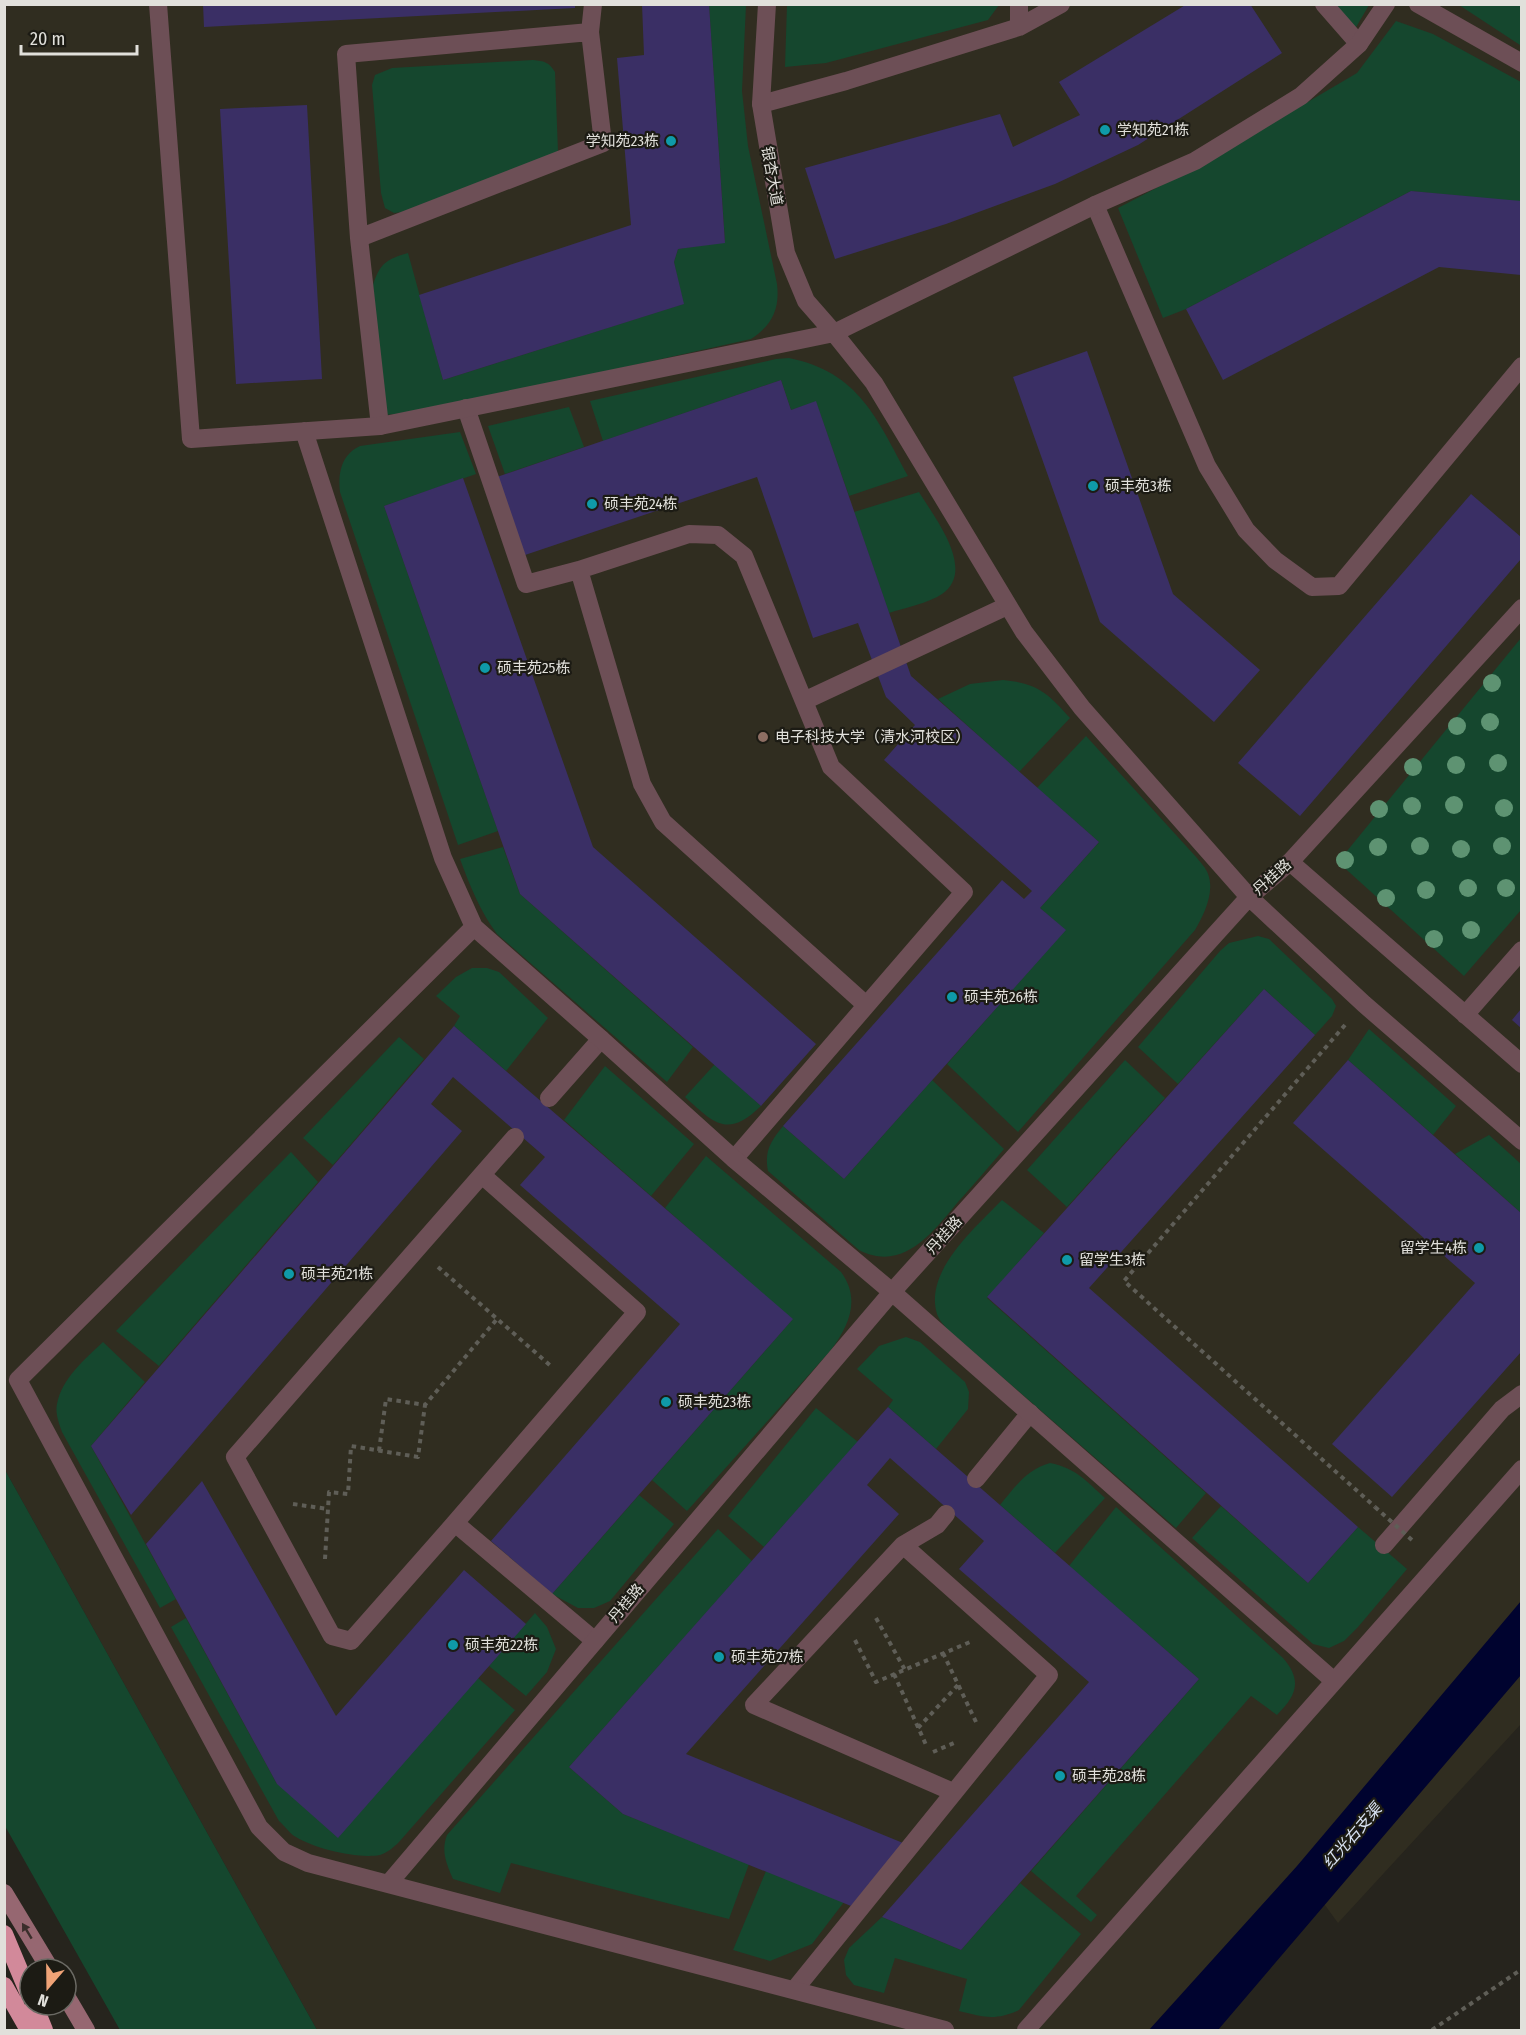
<svg xmlns="http://www.w3.org/2000/svg" width="1526" height="2035" viewBox="0 0 1526 2035" font-family="'Fira Sans Condensed','Noto Sans SC',sans-serif">
<rect width="100%" height="100%" fill="#26241d"/>
<path fill="#302d20" d="M4,5H1521V1724L1338,1923L1297,1867L1149,2030H317L5,1470Z"/>
<path fill="#15472e" d="M709,5H746L742,91L748,146L777,284C780,309 772,325 751,339L433,410L385,415L373,285C380,263 387,259 408,253L443,380L683,304L674,262L678,249L725,242Z
M787,5V4L999,5L988,20L826,63L785,67Z
M1334,5H1369L1355,29Z
M1459,5H1521V46L1520,45Z
M1396,21L1433,34L1521,82V202L1411,191L1186,309L1163,318L1118,208L1204,163L1357,73Z
M533,60C544,61 549,62 555,72L558,152L402,212L394,213L385,208L381,193L372,85L375,75L392,68Z
M789,358C859,372 877,419 908,476L849,496L816,402L791,410L781,380L603,441L590,401L776,359Z
M569,407L584,447L505,474L488,426Z
M460,432L476,474L384,506L498,831L458,845L340,492C338,473 341,455 360,446Z
M919,492C934,517 977,570 942,594C929,603 904,608 889,613L854,512Z
M1521,638V910L1464,976L1338,862Z
M1003,680C1037,683 1048,693 1070,718L1019,772L938,699L970,684Z
M1086,736L1197,858C1201,863 1206,868 1208,874C1215,892 1204,915 1195,930L1018,1132L947,1064L1065,930L1040,908L1099,842L1037,788Z
M503,847L520,894L693,1047L667,1082L497,934C480,911 470,886 460,859Z
M1258,936L1269,939L1332,999L1336,1006L1332,1016L1315,1035L1264,989L1178,1084L1138,1047L1220,951L1229,943Z
M472,968H487L499,972L548,1018L506,1071L454,1026L460,1016L436,996L456,977Z
M1369,1029L1456,1106L1433,1135L1348,1060Z
M399,1037L424,1059L333,1165L303,1138Z
M1125,1060L1165,1098L1067,1207L1027,1170Z
M715,1064L761,1106C727,1139 714,1123 685,1097Z
M605,1066L694,1144L651,1196L564,1120Z
M932,1080L1004,1149C989,1167 974,1184 958,1202C933,1232 903,1273 859,1250L768,1171C764,1151 771,1141 783,1126L844,1179Z
M1489,1135L1521,1164V1213L1455,1154Z
M291,1152L318,1182L159,1366L116,1331Z
M706,1156L841,1272C861,1299 849,1326 831,1350L687,1511L652,1480L792,1320L665,1208Z
M1002,1200L1044,1233L987,1298L1206,1493L1176,1528L948,1330C944,1325 939,1320 937,1314C924,1271 975,1228 1002,1200Z
M906,1337L920,1342L965,1382L969,1392L968,1409L936,1449L888,1407L893,1400L857,1369L879,1346Z
M103,1342L145,1382L91,1446L176,1599L160,1608L62,1432C59,1423 55,1413 57,1404C62,1378 85,1359 103,1342Z
M816,1408L858,1442L764,1547L728,1516Z
M1050,1463C1076,1468 1086,1481 1105,1498L1055,1553L1000,1505C1015,1487 1027,1469 1050,1463Z
M5,1470L317,2030H120L5,1826Z
M639,1495L674,1524L610,1601L594,1608H578L552,1594Z
M1221,1506L1308,1583L1358,1527L1407,1569L1358,1627L1344,1641L1329,1648L1313,1644L1192,1538Z
M1116,1507L1283,1658C1303,1681 1296,1696 1277,1715L1251,1696L1076,1896L1097,1915L1091,1922L1031,1871L1199,1679L1069,1566Z
M718,1529L752,1561L569,1767L623,1814L749,1864L729,1919L511,1863L500,1893L453,1879C446,1863 441,1851 447,1835Z
M535,1613L547,1627L556,1649L547,1672L526,1696L489,1666Z
M186,1618L277,1784L478,1678L515,1710L399,1842C394,1847 387,1853 380,1855C357,1859 316,1849 296,1837C290,1834 285,1826 279,1821L171,1627Z
M766,1871L844,1902L812,1944L770,1961L733,1950Z
M1020,1883L1081,1934L1019,2010C995,2021 984,2017 959,2011L967,1979L895,1958L884,1993L854,1985L846,1975L844,1960L849,1948L882,1917L961,1950Z"/>
<path fill="#00032f" d="M1521,1601V1675L1218,2030H1149L1297,1866Z"/>
<path fill="#3a2f65" d="M203,4H575V8L204,27Z
M642,4H709L725,243L678,249L674,262L684,304L443,380L419,295L631,225L617,58L644,55Z
M1187,4H1250L1282,53L1138,145L1055,184L946,224L835,259L805,168L1000,114L1013,147L1080,115L1059,82Z
M307,105L322,379L236,384L220,109Z
M1411,191L1521,201V275L1439,267L1223,380L1186,309Z
M1087,351L1173,594L1260,670L1214,722L1100,622L1013,377Z
M781,380L791,410L816,401L911,676L1099,842L1040,908L1066,930L844,1179L783,1126L1002,880L1024,899L1032,891L884,760L915,725L886,697L858,623L813,638L757,477L525,555L497,477Z
M463,478L593,847L816,1044L761,1106L520,894L384,506Z
M1471,494L1521,537V559L1300,816L1238,763Z
M1264,989L1315,1035L1089,1288L1358,1527L1308,1583L987,1297Z
M1521,1009V1028L1512,1020Z
M454,1026L793,1319L552,1594L491,1541L680,1324L520,1185L545,1157L453,1077L431,1104L462,1131L131,1515L91,1446Z
M1348,1060L1521,1213V1352L1392,1497L1332,1444L1475,1283L1293,1123Z
M888,1407L1199,1679L961,1950L882,1917L1089,1682L959,1569L984,1541L890,1458L867,1485L899,1514L686,1754L903,1843L851,1906L623,1814L569,1767Z
M202,1481L336,1716L464,1570L526,1624L338,1838L277,1784L146,1544Z"/>
<g fill="none" stroke-linecap="round" stroke-linejoin="round">
<path stroke="#5f5e57" stroke-width="4" stroke-dasharray="4.5 4.5" stroke-linecap="butt" d="M1345,1025L1124,1281L1375,1507
M438,1267L552,1367
M379,1451L386,1399L425,1405L497,1319
M293,1504L328,1509
M325,1559L329,1492L348,1494L351,1446L418,1457L425,1405
M876,1618L905,1670
M855,1640L876,1682L970,1642
M943,1653L976,1722
M894,1674L927,1747
M918,1728L958,1685
M933,1752L954,1743
M1432,2030L1522,1969"/>
<path stroke="#6d4f56" stroke-width="18" d="M1324,4L1359,44
M1019,27V4
M761,104L846,81L1019,27L1061,4
M1095,205L1207,466L1246,530L1275,560L1312,587L1339,586L1522,366
M359,238L603,143L590,32L593,4
M466,408L526,584L579,570L689,534L718,535L744,556L831,767L964,892L734,1159
M380,426L359,238L346,54L590,32
M579,570L642,784L663,822L866,1005
M804,701L1007,606
M1290,862L1522,1064
M1465,1015L1522,950
M549,1098L601,1039
M482,1175L637,1312L455,1523L351,1641L332,1636L235,1457C328,1350 421,1244 515,1137
M976,1479L1030,1413
M946,1514L937,1525L903,1545L754,1705L953,1792
M455,1523L595,1641
M1384,1545L1502,1409L1522,1394
M795,1989L1049,1675L903,1545"/>
<path stroke="#6d4f56" stroke-width="18" d="M158,4L191,439L380,426L834,333L1095,205L1195,161L1301,96L1359,44L1386,4
M767,4L761,104L786,253L806,301L834,333L874,383L1024,632L1082,708L1249,897L1364,1004L1522,1141
M1418,4L1522,63
M304,431L443,858L474,927L601,1039L734,1159L892,1292L1334,1681
M474,927L18,1380L259,1827L284,1852L308,1863L945,2030
M389,1883L892,1292L1249,897L1290,862L1522,608
M1026,2030L1522,1469"/>
<path stroke="#966771" stroke-width="18" d="M4,1893L50,1969
M66,1996L86,2030"/>
<path stroke="#d2899a" stroke-width="18" d="M4,1934L30,1996
M4,1986L29,2030
M34,2005L44,2030"/>
<path stroke="#5f5e57" stroke-width="4" stroke-dasharray="4.5 4.5" stroke-linecap="butt" d="M1375,1507L1412,1540"/>
</g>
<g fill="#5e9372">
<circle cx="1492" cy="683" r="9"/>
<circle cx="1490" cy="722" r="9"/>
<circle cx="1457" cy="726" r="9"/>
<circle cx="1498" cy="763" r="9"/>
<circle cx="1456" cy="765" r="9"/>
<circle cx="1413" cy="767" r="9"/>
<circle cx="1454" cy="805" r="9"/>
<circle cx="1412" cy="806" r="9"/>
<circle cx="1504" cy="808" r="9"/>
<circle cx="1379" cy="809" r="9"/>
<circle cx="1420" cy="846" r="9"/>
<circle cx="1502" cy="846" r="9"/>
<circle cx="1378" cy="847" r="9"/>
<circle cx="1461" cy="849" r="9"/>
<circle cx="1345" cy="860" r="9"/>
<circle cx="1468" cy="888" r="9"/>
<circle cx="1506" cy="888" r="9"/>
<circle cx="1426" cy="890" r="9"/>
<circle cx="1386" cy="898" r="9"/>
<circle cx="1471" cy="930" r="9"/>
<circle cx="1434" cy="939" r="9"/>
</g>
<defs><path id="oneway-solid" d="M-6-.8H1V-3.2L6.5 0L1 3.2V.8H-6Z" transform="scale(1.5)"/></defs>
<use fill="#3a2e2b" href="#oneway-solid" transform="translate(27 1931) rotate(-121)"/>
<g fill="#0f9aa8" stroke="#1c1b14" stroke-width="2">
<circle cx="1105" cy="130" r="6"/>
<circle cx="671" cy="141" r="6"/>
<circle cx="1093" cy="486" r="6"/>
<circle cx="592" cy="504" r="6"/>
<circle cx="485" cy="668" r="6"/>
<circle cx="952" cy="997" r="6"/>
<circle cx="1479" cy="1248" r="6"/>
<circle cx="1067" cy="1260" r="6"/>
<circle cx="289" cy="1274" r="6"/>
<circle cx="666" cy="1402" r="6"/>
<circle cx="453" cy="1645" r="6"/>
<circle cx="719" cy="1657" r="6"/>
<circle cx="1060" cy="1776" r="6"/>
</g>
<circle fill="#8d6e63" stroke="#1c1b14" stroke-width="2" cx="763" cy="737" r="6"/>
<g text-anchor="middle" dominant-baseline="central" stroke-width="4.5" stroke-linejoin="round" paint-order="stroke">
<g font-size="15" fill="#e1e0db" stroke="#1c1b14" text-anchor="start">
<text x="1117" y="130">学知苑21栋</text>
<text x="659" y="141" text-anchor="end">学知苑23栋</text>
<text x="1105" y="486">硕丰苑3栋</text>
<text x="604" y="504">硕丰苑24栋</text>
<text x="497" y="668">硕丰苑25栋</text>
<text x="775" y="737">电子科技大学（清水河校区）</text>
<text x="964" y="997">硕丰苑26栋</text>
<text x="1467" y="1248" text-anchor="end">留学生4栋</text>
<text x="1079" y="1260">留学生3栋</text>
<text x="301" y="1274">硕丰苑21栋</text>
<text x="678" y="1402">硕丰苑23栋</text>
<text x="465" y="1645">硕丰苑22栋</text>
<text x="731" y="1657">硕丰苑27栋</text>
<text x="1072" y="1776">硕丰苑28栋</text>
</g>
<g font-size="15" fill="#e1e0db" stroke="#1c1b14">
<text transform="translate(772 176) rotate(80)">银杏大道</text>
<text transform="translate(1272 877) rotate(-42)">丹桂路</text>
<text transform="translate(944 1235) rotate(-48)">丹桂路</text>
<text transform="translate(626 1603) rotate(-50)">丹桂路</text>
</g>
<g font-size="16" font-style="italic" fill="#d7e1f1" stroke="#1c1b14">
<text transform="translate(1352 1836) rotate(-49)">红光右支渠</text>
</g>
</g>
<rect width="1526" height="2035" fill="none" stroke="#e1e0db" stroke-width="12"/>
<g transform="translate(48 1987) rotate(200)"><circle r="28" fill="#1c1b14" stroke="#6b6a64" stroke-width="1.5"/>
<path d="M0-4.5L10 22L0 15L-10 22Z" fill="#efa377"/>
<text y="-9" font-size="16" font-weight="bold" text-anchor="middle" fill="#e1e0db">N</text>
</g>
<path d="M21 45v9h116v-9" fill="none" stroke="#e1e0db" stroke-width="3"/>
<text x="30" y="45" font-size="18" fill="#e1e0db" stroke="#1c1b14" stroke-width="4.5" paint-order="stroke">20 m</text>
</svg>
